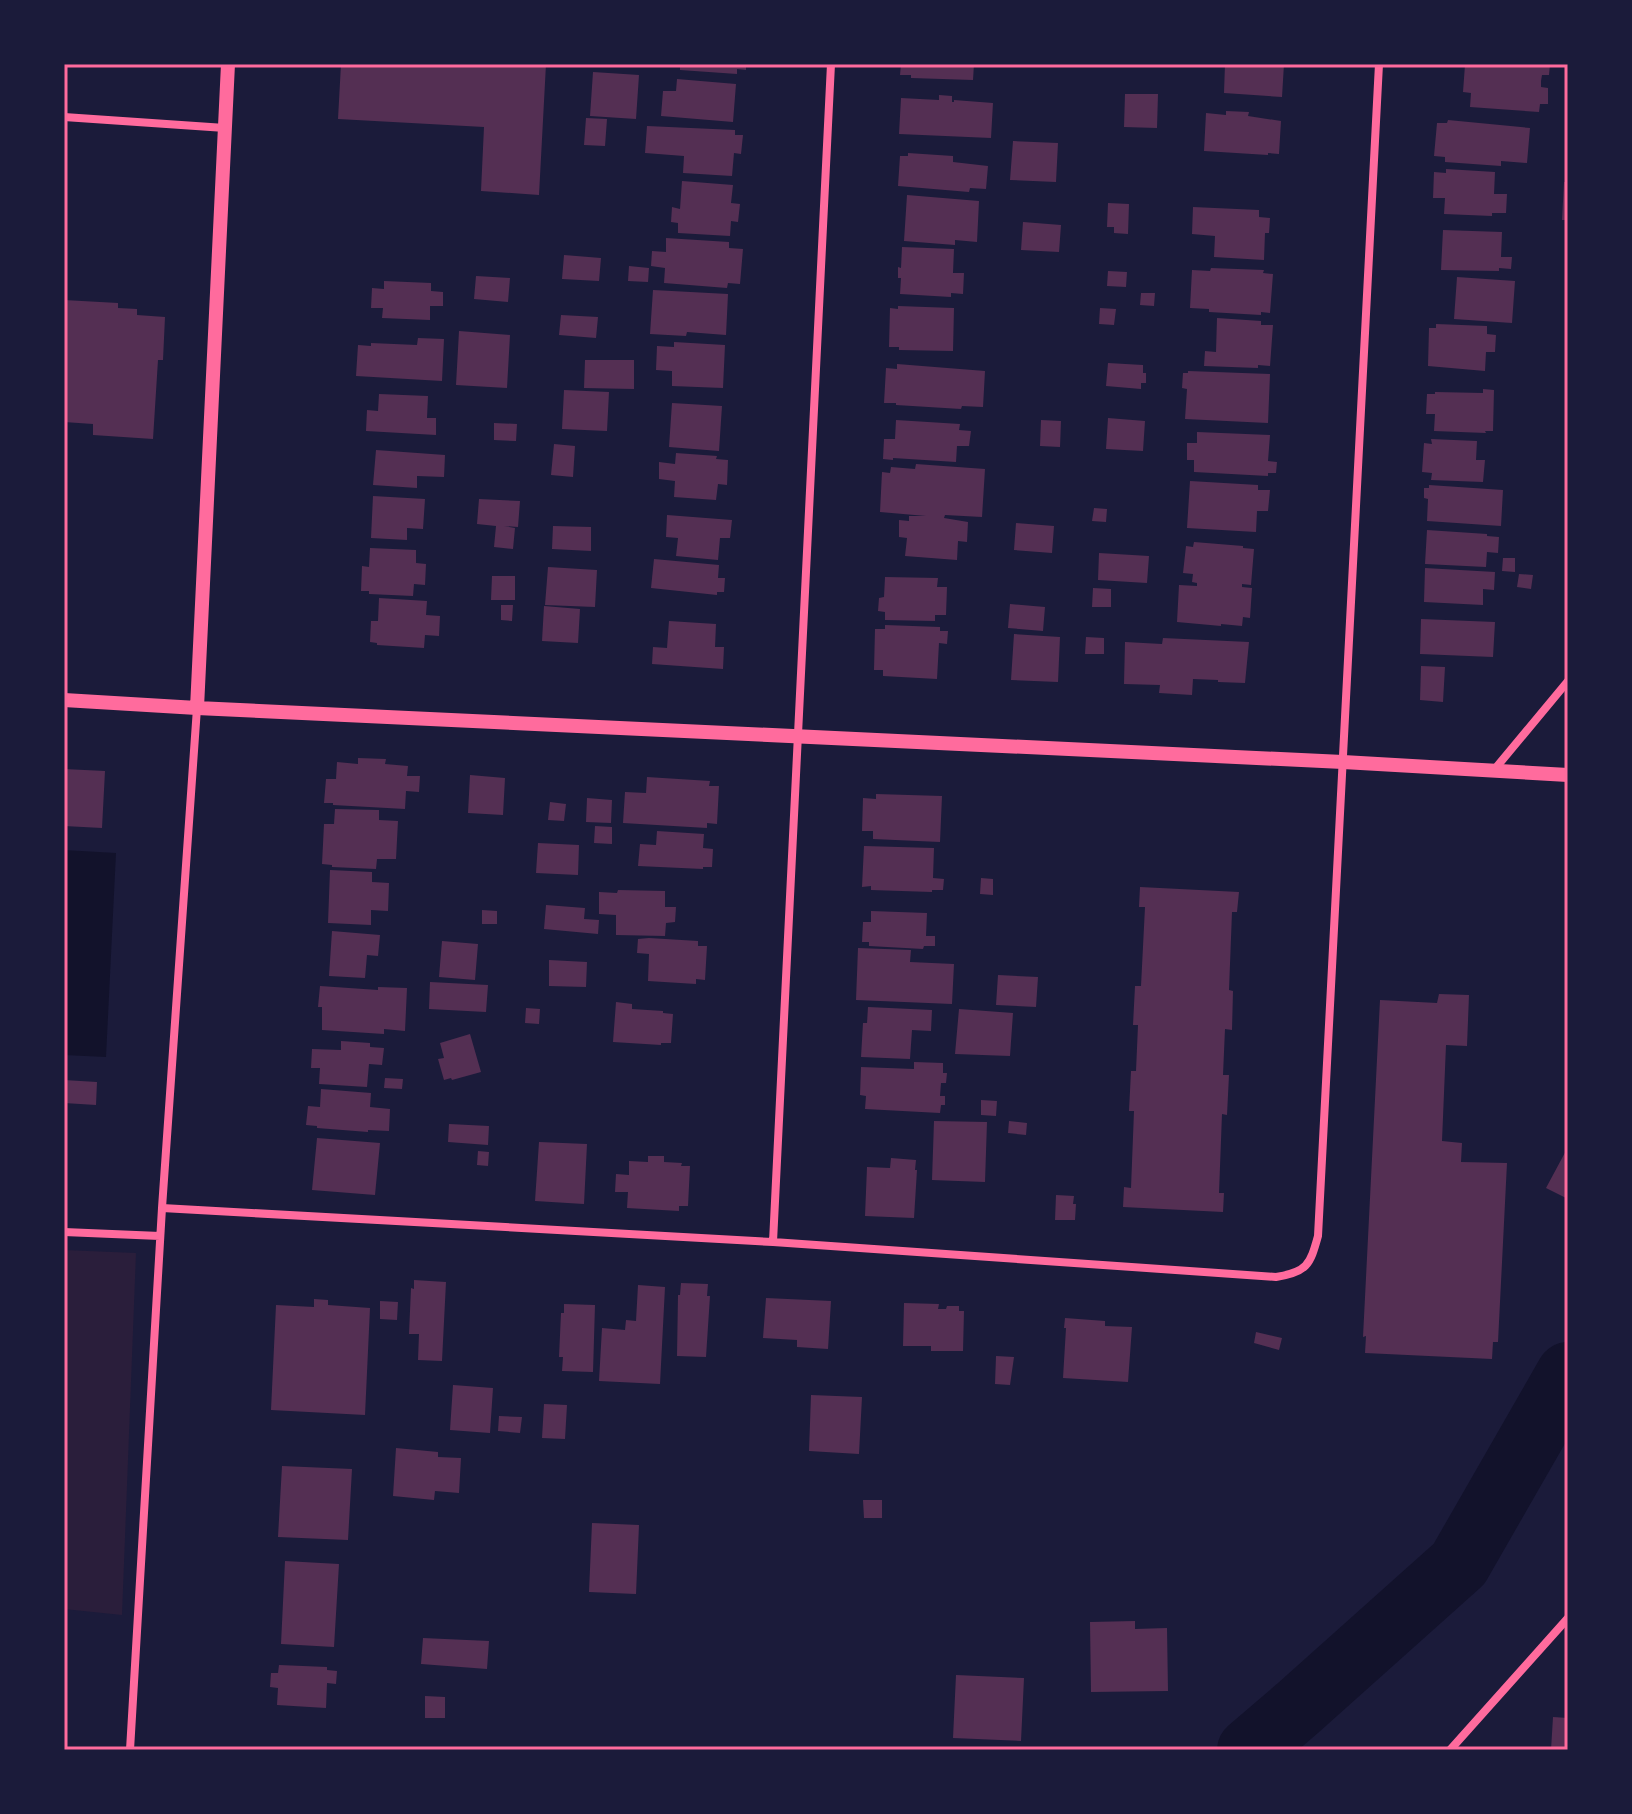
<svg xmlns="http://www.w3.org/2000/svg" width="1632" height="1814" viewBox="0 0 1632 1814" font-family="'Varela Round',sans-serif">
<rect width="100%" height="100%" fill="#1b1b3a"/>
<path fill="#2a1e3b" d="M64,1250L136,1253L122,1615L64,1609Z"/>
<path fill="#12122b" d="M64,850L116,853L106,1057L64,1055Z"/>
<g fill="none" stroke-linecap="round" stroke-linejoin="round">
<path stroke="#12122b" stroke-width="64" d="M1249,1750L1298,1708L1459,1564L1568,1374"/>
</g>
<path fill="#542f53" d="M341,64H546L539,195L481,191L484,127L338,119Z
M680,64H746V70L737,69V74L680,70Z
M901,64H974L973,80L911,78V75H900Z
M1225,64H1284L1282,97L1224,93Z
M1473,64H1550L1549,75H1542L1541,81V87L1548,88V104H1540L1539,112L1470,107L1471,93L1463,92L1465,65Z
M593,72L639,75L636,119L590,116Z
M677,79L736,84L733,122L661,116L663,91H676Z
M1125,94H1158L1157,128L1124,127Z
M939,95L952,96V102H954V100L993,103L991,138L899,134L901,98L939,100Z
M1226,111L1249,112L1248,116L1281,121L1279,154L1268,153V155L1204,151L1206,113L1226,115Z
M586,118L607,119L605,146L584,145Z
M1448,120L1530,128L1527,163L1501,161V166L1445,162V157L1434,156L1437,123H1447Z
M647,126L735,130V135H743L741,154L734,153L732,176L683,173L684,156L645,153Z
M1013,141L1058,143L1056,182L1010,180Z
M908,153L953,156V162L988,166L986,189L970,188L969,192L898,186L900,156H908Z
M1446,169L1495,172L1494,194H1507L1506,213H1492V216L1444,214L1445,198H1433L1434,172L1446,173Z
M682,181L733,185L731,203L740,204L738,222L731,221L730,236L678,233V223L671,222L672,207L680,209Z
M1564,182H1568V220H1562Z
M907,195L979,201L977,242L955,240V245L904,241Z
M1108,203L1129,204L1128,234L1114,233V227H1107Z
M1193,207L1259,210V217L1270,218L1269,233H1265L1264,260L1214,257L1215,236L1192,234Z
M1023,222L1061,225L1059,252L1021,250Z
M1443,230L1502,232L1501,257H1512L1511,269L1499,268V271L1441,270Z
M666,238L729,242V248L743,249L740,284L728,283L727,288L664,283L665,268L651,266L652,251L666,252Z
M902,247L954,249L953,273H964L963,294L951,293V297L900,294L901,278H898V267L901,268Z
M564,255L601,258L599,281L562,279Z
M629,266L649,268L648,282L628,281Z
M1211,268L1264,270L1263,273L1273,274L1270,313L1261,312V315L1209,312V309L1190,308L1192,270L1210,271Z
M1108,271L1127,272L1126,287L1107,286Z
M476,276L510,278L508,302L474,299Z
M1457,277L1515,281L1512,323L1454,319Z
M384,281L431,283V291L443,292V306H430V320L382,318L383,308H371L372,288L384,289Z
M653,290L728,294L726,335L687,332L686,336L650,334Z
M1141,293H1155L1154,306L1140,305Z
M64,300L118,303V308L137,309V315L165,317L163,360H158L153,439L93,435V424L64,422Z
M898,306L954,308L953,351L899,350V347H889L890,308L898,309Z
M1100,308L1116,309L1114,325L1099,324Z
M561,315L598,317L596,338L559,335Z
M1217,318L1261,321V325H1273L1270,366L1258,365V368L1204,366L1205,351L1216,352Z
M1436,324L1487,326V334L1496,335L1495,352H1486L1485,371L1428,366L1429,328H1436Z
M459,331L510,335L507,388L456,385Z
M418,338L444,339L442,381L356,376L358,345L371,346V343L417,345Z
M674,342L725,345L723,388L672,386V371L656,370L657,346L674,347Z
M585,360H634V389L584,388Z
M1108,363L1143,365V373H1146V383H1141V389L1106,386Z
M897,364L985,371L983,407L962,406L961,409L896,405V403H884L886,368L897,369Z
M1188,371L1270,374L1268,423L1185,419L1187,389L1182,388L1183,373H1188Z
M1483,389L1494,390L1493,431H1485L1486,433L1434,431L1435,414H1426L1427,394H1435V392L1483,393Z
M564,390L609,392L607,431L562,429Z
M379,394L428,396L427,418H436V435L366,431L367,410L378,411Z
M672,403L722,406L719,451L669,447Z
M1108,418L1145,421L1143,451L1106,449Z
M896,420L960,424L959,430L971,431L969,446H957L956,462L893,458V460L883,459L884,439H895Z
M1041,420L1061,421L1060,447L1040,446Z
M494,423L517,424L516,441L494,440Z
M1197,432L1270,435L1268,461L1277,462L1276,473H1268V476L1194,472V460H1187V443H1197Z
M1431,439L1477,441L1476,460H1485L1483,482L1431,480L1432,473L1422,472L1424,443L1432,444Z
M554,444L575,446L573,477L551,475Z
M376,450L445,455L444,477L417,476V488L373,485Z
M676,453L717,456L716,459L728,460L727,485L718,484L716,500L674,497L675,481L659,479V462L675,464Z
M916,464L985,469L982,517L945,515L944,518L968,522L967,542L958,541L957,560L905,556L907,538L899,537V520L909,521V516H926L880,512L882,472L890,473L891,467L915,469Z
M1190,481L1258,485V490H1270L1268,511H1257L1256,532L1187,528Z
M1429,485L1503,490L1501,526L1427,521L1428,499L1424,498V488H1429Z
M373,496L425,499L423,529L407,528V540L371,538Z
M479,499L520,501L518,527L504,526L515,528L513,549L494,547L496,526L477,524Z
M1094,508L1107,509L1106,522L1092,521Z
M667,515L732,520L730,538H720L718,560L676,556L678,538L666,537Z
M1016,523L1054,526L1052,553L1014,550Z
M553,526L591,527V551L552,549Z
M1427,530L1487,534V536L1499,537L1498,553L1487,552L1486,567L1425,564Z
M1194,542L1243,546V548L1254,549L1251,585L1242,584V587L1252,588L1250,618L1243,617L1242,626L1221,624V626L1177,622L1179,585L1197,586V583L1192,582L1193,574L1183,573L1186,546L1193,547Z
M370,548L416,550V563L426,564L425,585L414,584L413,596L369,594V591H361L362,566L369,567Z
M1099,553L1149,556L1147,583L1098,580Z
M1503,558H1515V572L1502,571Z
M654,559L719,565L718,578H725L724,592H717V595L651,588Z
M548,567L597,570L595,607L545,605Z
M1425,568L1495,572L1494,590L1483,589V605L1424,602Z
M1519,574L1533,575L1531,589L1517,587Z
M492,576H515V600H491Z
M885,577L938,578L937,587H947L946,615H935V621L885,620V612L878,611L879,598L884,597Z
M1093,588L1111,589V607H1092Z
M379,598L427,601L426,615L440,616L439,636L425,635L424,648L377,645V643L370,642L371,621H378Z
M1010,604L1045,607L1043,631L1008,628Z
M501,605H513L512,621L501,620Z
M544,606L580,609L578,643L542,641Z
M1421,619L1495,622L1493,657L1420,654Z
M669,621L716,624L715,647H724L723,669L652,664L653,647L667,648Z
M885,625L940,627V631H948L947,644L939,643L937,679L883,676V670H874L875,629H885Z
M1014,634L1060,637L1058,682L1011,680Z
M1086,637L1104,638V654H1085Z
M1163,638L1249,642L1245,683L1218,682V680L1193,679L1192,695L1159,693L1160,685L1124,684L1125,642L1162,644Z
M1421,666L1445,667L1443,702L1420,700Z
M358,758L386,759L385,764L408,766L407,776H420L419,792L406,791L405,809L333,805V803H324L326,779H336L337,762L358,764Z
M64,769L105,771L102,828L64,826Z
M470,775L505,778L503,815L468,813Z
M647,777L710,781L709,786H719L717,824L707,823V828L623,823L625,792L646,793Z
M876,794L942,796L940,842L873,839V831H862L863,798L876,799Z
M587,798L612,800L611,823L586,822Z
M550,802L566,804L564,821L548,820Z
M335,809L379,810V820L398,821L396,859H377L376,869L332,867V865L322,864L324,824H334Z
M595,826L612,827V844L594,843Z
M657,831L704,834L703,848L713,849L712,867H703V869L638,866L640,844L656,845Z
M538,843L579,845L578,875L536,873Z
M864,846L934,848L933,878L944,879L943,890H932V892L871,890V886L862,887Z
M330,870L372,872V882L389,883L388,911L371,910V925L328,923Z
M981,878L993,879V895L980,894Z
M1140,887L1239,892L1237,912H1232L1229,990L1233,991L1232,1030L1225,1029L1223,1075H1229L1227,1115L1222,1114L1219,1193H1224L1223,1212L1123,1207L1124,1187L1131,1188L1134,1111H1129L1131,1071H1136L1138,1025H1133L1135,986H1141L1145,907H1139Z
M618,890L665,891V907H676L675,922L666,923L665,936L616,935V915L599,914V892L617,893Z
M546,905L585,908L584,919L599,920L598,934L544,929Z
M482,910L497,911V924H482Z
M871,911L927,913L926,936H935V946H924L923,949L869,946V942H862L863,922H871Z
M332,931L380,935L378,956L367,955L365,978L329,976Z
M649,938L698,941V946H707L705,980L696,979V984L648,981L649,954L637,953L638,939Z
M442,941L478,944L475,980L439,977Z
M858,948L911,950L910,962L954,964L952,1004L856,1000Z
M549,960L587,962L586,987L549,986Z
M998,975L1038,977L1036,1007L996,1005Z
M430,982L488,985L486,1012L429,1009Z
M320,986L378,990V987L407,988L405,1031L384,1029V1034L322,1030V1007H318Z
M1439,994L1469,995L1467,1046L1446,1045L1442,1141L1462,1143L1461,1162L1507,1163L1498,1342H1493L1492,1359L1365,1353L1366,1336L1363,1337L1380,1000L1437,1003Z
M616,1002L632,1004V1009L663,1011V1013L673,1014L671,1043H661V1045L613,1042Z
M868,1007L932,1010L931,1031L912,1030L910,1059L861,1057L863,1023H867Z
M526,1008L540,1009L539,1024L525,1023Z
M959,1009L1013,1013L1010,1056L955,1054Z
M470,1034L481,1072L452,1080L451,1078L444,1080L438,1059L444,1058L440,1043Z
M341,1041L370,1043V1047L384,1048L382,1065L369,1064L367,1087L319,1084L320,1068H311L312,1049L341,1050Z
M914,1062L943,1063V1073H947L946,1083H941L940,1096H945V1105H941L940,1113L865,1109L866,1096L860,1095L861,1067L914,1069Z
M385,1078L403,1079L402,1089L384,1088Z
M64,1080L97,1082L96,1105L64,1103Z
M321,1089L371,1093L370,1107L390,1109L389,1131L368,1130V1132L317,1128V1126L306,1125L308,1106L320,1107Z
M981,1100L997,1101L996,1116L981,1115Z
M934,1121L987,1122L985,1182L932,1180Z
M1009,1121L1027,1123L1026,1135L1008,1133Z
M449,1124L489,1126L488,1145L448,1142Z
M317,1138L380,1143L375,1195L312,1190Z
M539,1142L587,1144L584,1204L535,1201Z
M1568,1147V1199L1546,1188Z
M478,1151L489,1152L488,1166L477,1165Z
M648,1156H664V1162L682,1163L681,1166H690L688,1206H679V1211L627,1208L628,1192H615L616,1174L629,1175V1161L648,1162Z
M891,1158L916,1160L915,1170H917L914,1218L865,1216L867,1167L890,1168Z
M1056,1195L1074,1196L1073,1204H1076L1075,1220H1055Z
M414,1280L446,1282L442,1361L418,1360L419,1334H409L411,1288L414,1289Z
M681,1283L708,1284L707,1296H710L706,1357L677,1356L678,1295H680Z
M638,1285L665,1287L660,1384L599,1381L602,1328L625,1330L626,1320L636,1321Z
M766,1298L831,1301L828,1349L797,1347V1340L763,1338Z
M314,1299L328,1300V1305L370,1308L365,1415L271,1410L276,1305L314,1307Z
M380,1301L398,1302L397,1320L380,1319Z
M904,1303L939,1304L938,1309H946L947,1306H959V1311H964L963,1351H931V1346H903Z
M564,1304L595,1305L593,1372L562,1371L563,1357H559L561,1313H564Z
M1065,1318L1105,1321V1326L1132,1327L1128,1382L1063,1378L1066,1328H1064Z
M1256,1332L1282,1338L1279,1350L1254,1343Z
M996,1356L1014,1357L1010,1385L995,1384Z
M453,1385L493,1388L490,1433L450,1430Z
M811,1395L862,1397L859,1454L809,1451Z
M544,1404L567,1405L565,1439L542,1438Z
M499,1416L522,1417L520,1433L498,1431Z
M396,1448L438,1452V1457L461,1458L459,1493L435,1491L434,1500L393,1496Z
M282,1466L352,1469L348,1540L278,1537Z
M863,1500H882V1518H864Z
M592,1523L639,1525L636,1594L589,1592Z
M285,1561L339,1564L334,1647L281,1644Z
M1135,1621V1629L1167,1628L1168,1691L1091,1692L1090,1622Z
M423,1638L489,1641L487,1669L421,1664Z
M279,1665L327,1667V1670L337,1671L336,1684L327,1683L326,1708L277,1705L278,1688L270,1687L271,1673H278Z
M956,1675L1024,1678L1021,1741L953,1738Z
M425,1696L445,1697V1718H425Z
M1553,1717L1568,1718V1750H1551Z"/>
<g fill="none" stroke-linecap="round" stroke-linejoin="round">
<path stroke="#ff6b9d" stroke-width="8" d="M64,117L225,128
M1494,770L1568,681
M162,1208L773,1242L1276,1277C1307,1272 1310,1265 1318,1236L1379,64
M64,1232L160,1236
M773,1242L831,64
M130,1750L162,1208L197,708
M1450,1750L1568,1618"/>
<path stroke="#ff6b9d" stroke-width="14" d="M64,700L197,708L1343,762L1568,775
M197,708L228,64"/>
</g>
<rect width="1632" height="1814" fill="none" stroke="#1b1b3a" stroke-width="132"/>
<rect x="66" y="66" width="1500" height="1682" fill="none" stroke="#ff6b9d" stroke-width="3"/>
</svg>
